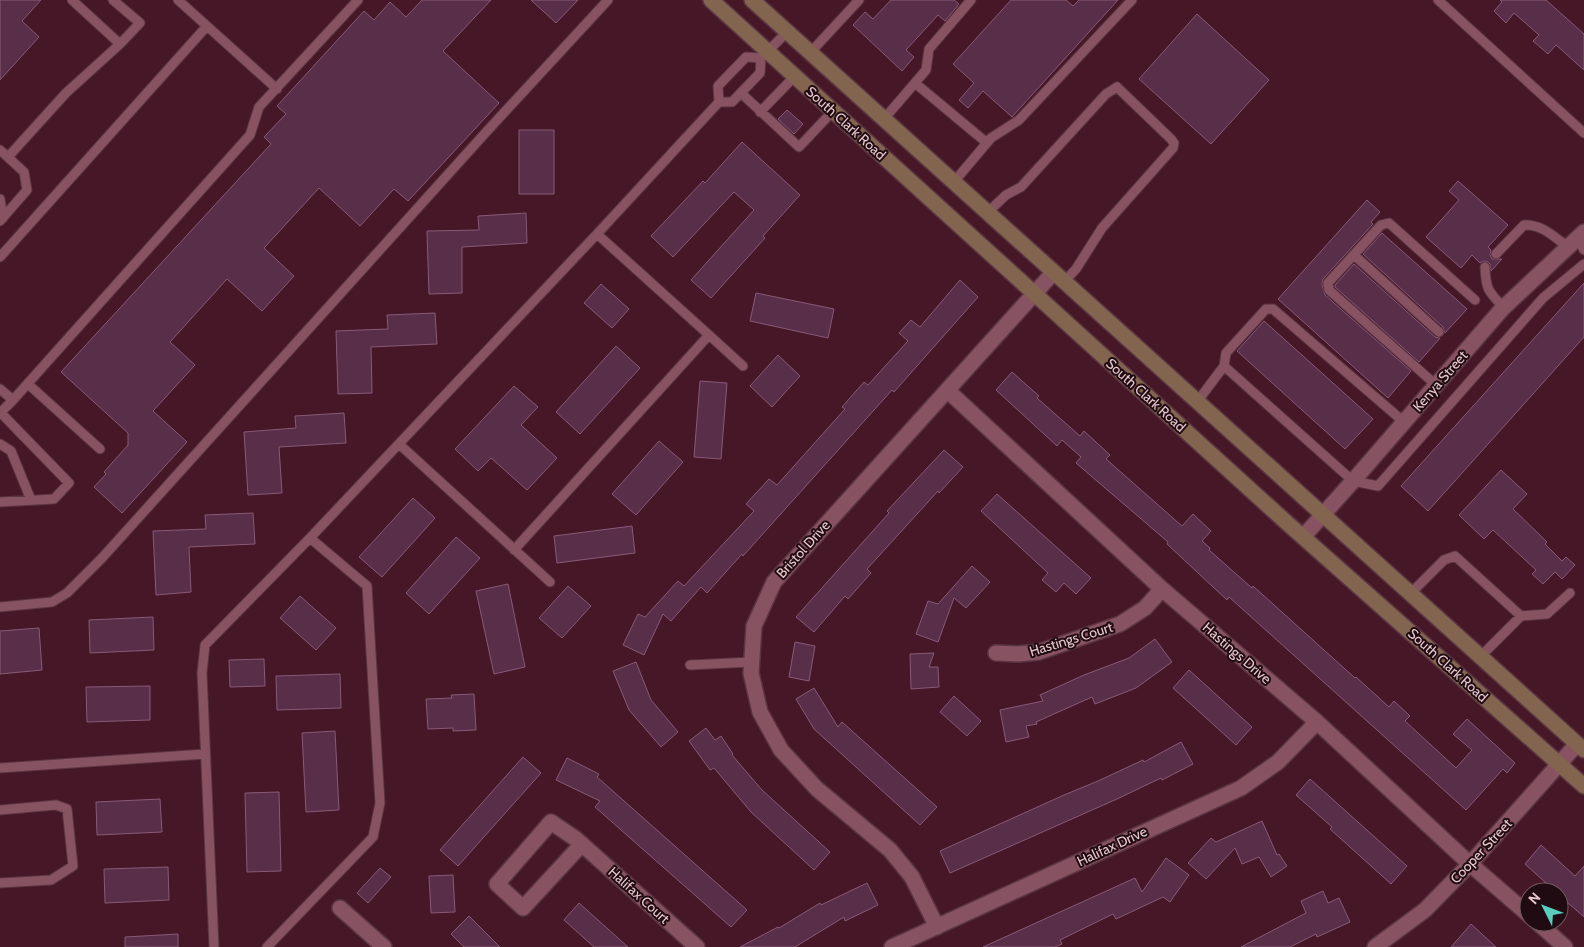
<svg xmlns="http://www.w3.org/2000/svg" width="1584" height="947" viewBox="0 0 1584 947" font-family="Cabin,sans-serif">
<rect width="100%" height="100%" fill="#451727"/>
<path fill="#592e49" stroke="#895a77" d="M0,0H41L22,21L39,37L0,80Z
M422,0H491L443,51L499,103L408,201L394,189L360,226L319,188L264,248L294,276L262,311L227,279L170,342L195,365L153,411L187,442L122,513L94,487L106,474L104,472L128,445V433L61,372L271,144L264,137L286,114L277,106L364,11L374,20L390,2L406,17Z
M531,0H578L556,23Z
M891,0H954L959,4L945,21L938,15L906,50L914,57L902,71L853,25L865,12L873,19Z
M1011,0H1066L1073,6L1079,0H1118L1012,117L983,91L968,108L959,100L974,83L953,64Z
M1500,0H1546L1584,34V70L1556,45L1548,54L1533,41L1539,35L1514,13L1506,23L1494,11L1502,2Z
M1197,14L1269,80L1211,144L1139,79Z
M787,110L803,124L794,134L778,119Z
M519,130H554V194H519Z
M742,142L800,195L763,236L765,238L711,298L691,280L754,210L734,192L673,257L651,236L703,181L705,183Z
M1458,181L1508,225L1488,247L1491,250L1490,255L1492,259H1502L1491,271L1490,264L1488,262L1484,261L1480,263L1472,255L1461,268L1426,237L1459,200L1449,191Z
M1367,200L1380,212L1371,222L1373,224L1323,279L1322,284L1325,295L1411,371L1388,398L1278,299Z
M526,213L527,243L462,247V293L429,294L427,231L479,230L478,216Z
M1382,233L1467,309L1445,333L1443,327L1363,254Z
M1354,264L1435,337L1440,338L1419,362L1335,287V285Z
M960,280L978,297L894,392L892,390L743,556L742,554L707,593L701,587L671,621L663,614L644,655L623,645L638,614L645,617L678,581L684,586L754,511L746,504L769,479L777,485L845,409L842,407L864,382L868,385L908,341L899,333L911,320L920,327Z
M1584,283V337L1428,511L1401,486Z
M601,284L629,309L612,328L584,303Z
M756,293L834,309L828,338L750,321Z
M435,313L437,344L371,347L372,393L338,394L336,331L388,329L387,315Z
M1264,321L1373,419L1345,449L1237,351Z
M616,346L640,368L580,434L556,412Z
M778,355L800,376L772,407L750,386Z
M1012,372L1039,396L1037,398L1080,436L1084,431L1110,455L1106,459L1182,526L1193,514L1211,531L1202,541L1210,548L1209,550L1252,588L1253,586L1355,678L1356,677L1389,707L1394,701L1410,716L1405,721L1456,768L1472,750L1453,734L1467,719L1515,763L1507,773L1503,769L1466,810L1229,597L1227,600L1167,544L1168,542L1076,463L1081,457L1062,440L1057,446L996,390Z
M700,381L727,383L721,459L694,457Z
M514,386L538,407L521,425L557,458L527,490L491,458L478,471L455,449Z
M344,413L346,443L279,447L282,493L248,495L244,432L296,428L295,416Z
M659,441L683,462L636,515L612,494Z
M944,450L963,467L939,493L938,491L867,569L871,573L848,599L845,596L814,632L796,617L889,513L887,511Z
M1501,470L1527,494L1513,509L1547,542L1545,544L1562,561L1566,557L1575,565L1562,579L1555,572L1543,584L1532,574L1536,570L1493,530L1484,539L1459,515Z
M997,494L1091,578L1076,594L1064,583L1056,592L1042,580L1048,573L981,511Z
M413,498L435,518L382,577L359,557Z
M253,513L255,544L189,547L191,592L156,595L153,531L206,529L205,515Z
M632,526L635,553L557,563L554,536Z
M456,537L480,558L429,614L406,593Z
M972,566L990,582L966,608L954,598L938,642L916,634L928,601L938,604Z
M508,584L525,667L494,674L476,591Z
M568,586L591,606L562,638L539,618Z
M300,596L336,628L316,650L280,618Z
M153,617L154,650L90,653L89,620Z
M39,628L42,670L0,674V631Z
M1155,639L1172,662L1136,688L1095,704L1092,697L1036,722L1037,724L1026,726L1029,737L1006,742L1000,710L1043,701L1040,695L1084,675L1129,658Z
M795,642L815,646L809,681L789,677Z
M934,653L929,667H938L939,687L911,689L910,654Z
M264,659L265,686L230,687L229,660Z
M636,662L651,700L678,732L661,747L629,710L613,671Z
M1189,670L1252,727L1236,745L1173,688Z
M340,674L341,708L277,710L276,676Z
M150,686V720L87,722L86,687Z
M814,688L838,727L842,722L937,807L920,825L814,729L796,699Z
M474,694L476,730L453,731V728L428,729L426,699L452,698L451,695Z
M954,696L981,721L967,736L940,712Z
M706,728L715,740L721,736L733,754L732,755L762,790L830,852L814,870L751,812L714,768L710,770L689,741Z
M335,731L339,810L306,812L302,733Z
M1181,742L1193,764L1162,780L1161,778L1117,799L950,873L940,851L1064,795L1098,781L1143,760L1144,762Z
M523,757L541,773L458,866L440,850Z
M567,758L599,774L597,777L747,910L731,927L595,807L600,801L556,780Z
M1310,779L1407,866L1391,884L1330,829L1332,827L1296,795Z
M279,792L281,871L247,872L245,793Z
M160,799L162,832L97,835L96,802Z
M1262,821L1277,855L1279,854L1287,866L1271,877L1259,857L1242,864L1235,848L1206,879L1188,863L1211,838L1216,842Z
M1541,845L1575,876L1584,866V917L1559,895V892H1556L1525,864Z
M1166,858L1189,875L1170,902L1163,897L1116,919L1113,914L1060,940L1062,944L1055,947H983L1135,878L1142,892Z
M168,867L169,900L105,903L104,869Z
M380,868L391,877L368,903L357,893Z
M453,875L455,912L431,913L429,876Z
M867,883L878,905L845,921L844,917L795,947H740L778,927L779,928L820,903L821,905Z
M1323,891L1328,903L1339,898L1350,922L1317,937L1316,934L1290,947H1241L1306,913L1301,901Z
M579,903L628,947H594L564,920Z
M469,916L500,947H464L451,934Z
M1471,924L1496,947H1451Z
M178,934V947H125V937Z"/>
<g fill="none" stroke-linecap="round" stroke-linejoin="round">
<defs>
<path id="service" d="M72,0L120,44
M1438,0L1584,133
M207,26L277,89
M810,53L859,0
M915,83L987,143
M741,93L799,147L833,111
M719,102H732L760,73L761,58L787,32
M760,112L795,76
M884,119L926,70L929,49L971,0
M0,150L24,172L27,190L0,221
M8,157L66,93L120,44L140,23L113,0
M953,183L991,138L1019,120L1132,0
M0,199L3,218
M987,213L1006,195L1021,187L1106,94L1117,87L1171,139L1174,143L1173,148L1102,228L1076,269L1063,283
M1577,238L1584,250
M1496,254L1524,225C1542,224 1554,237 1568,247
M1354,255L1439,332
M0,257L207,26L178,0
M1485,267C1486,290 1488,291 1504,308
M709,335L743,366
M1224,366L1353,481L1378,486L1543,298L1584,264
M28,384L100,449
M1436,385L1329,290L1328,283L1381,225L1389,223L1475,300
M0,389L13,400L0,413
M13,400L250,135L259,107L358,0
M1197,402L1224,366L1226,353L1266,309H1273L1404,422
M0,444L11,451L31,500
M399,444L550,582
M0,502L54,499L69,483L1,413
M514,550L709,335L597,234
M1410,594L1444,560L1455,556L1521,616L1547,614L1570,593
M0,607L52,602L67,593L102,558L488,130L608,0
M1480,657L1521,616
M690,665L751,662
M0,768L205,754
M0,810L56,805L67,809L73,866L51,880L0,883
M214,947L202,673L205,645L310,538L597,234L719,102L718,86L746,57L761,58
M267,947L373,837L380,803L367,586L310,538"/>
<path id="minor" d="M947,390L1162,589L1317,722L1470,864L1529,915
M1303,537L1353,481L1502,309L1584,232
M996,653L1018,654L1039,652L1120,624L1145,608L1162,589
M582,844L523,908L497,884L551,822L576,839L697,947
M340,908L384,947
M1537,922L1565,947
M937,927L912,877L890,850L817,789L781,750L760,712L751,673L754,626L774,582L1053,273
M892,947L1241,788L1278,762L1317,722
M1375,947L1425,910L1470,864L1577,744"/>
<path id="secondary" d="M711,0L1286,522L1584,786
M752,0L1584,750"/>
</defs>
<use href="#service" stroke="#5a3442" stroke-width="11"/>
<use href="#minor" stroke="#5a3442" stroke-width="18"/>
<use href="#secondary" stroke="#5a3442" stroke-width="18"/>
<use href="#service" stroke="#875261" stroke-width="9"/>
<use href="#minor" stroke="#875261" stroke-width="15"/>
<use href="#secondary" stroke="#82644f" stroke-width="15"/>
</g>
<g text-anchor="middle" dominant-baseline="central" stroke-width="4" stroke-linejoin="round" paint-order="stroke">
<g font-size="14" fill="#e7c8cf" stroke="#1f0b11">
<text transform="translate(846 123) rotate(42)">South Clark Road</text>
<text transform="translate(1440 381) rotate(-49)">Kenya Street</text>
<text transform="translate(1146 395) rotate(42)">South Clark Road</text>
<text transform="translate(803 549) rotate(-48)">Bristol Drive</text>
<text transform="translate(1071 639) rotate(-17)">Hastings Court</text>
<text transform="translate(1237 653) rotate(41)">Hastings Drive</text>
<text transform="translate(1448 665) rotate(42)">South Clark Road</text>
<text transform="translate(1112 846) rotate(-25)">Halifax Drive</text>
<text transform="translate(1481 851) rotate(-47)">Cooper Street</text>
<text transform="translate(639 895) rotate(42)">Halifax Court</text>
</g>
</g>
<g transform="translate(1544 907) rotate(312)"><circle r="24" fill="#1f0b11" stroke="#6f575d"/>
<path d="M0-4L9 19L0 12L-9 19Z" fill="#5acebd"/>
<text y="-8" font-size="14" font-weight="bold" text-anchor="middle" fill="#e7c8cf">N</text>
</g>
</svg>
